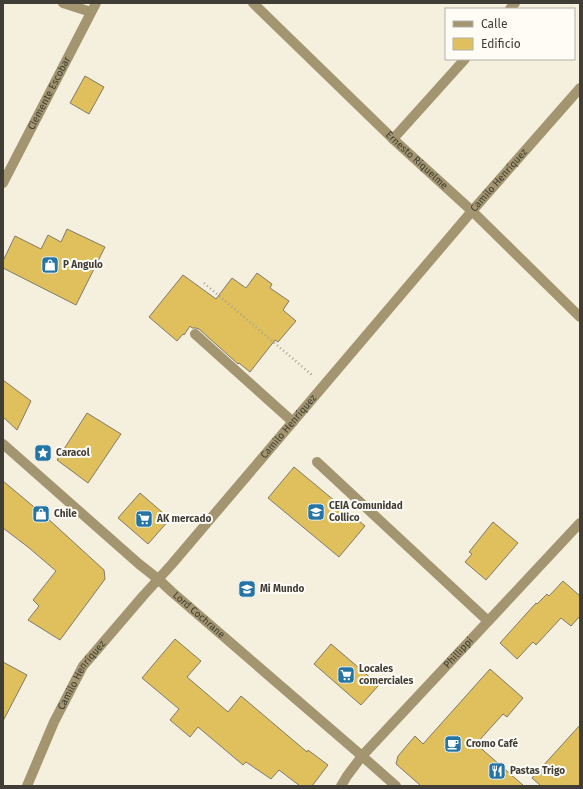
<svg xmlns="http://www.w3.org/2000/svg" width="583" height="789" viewBox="0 0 583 789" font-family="'Fira Sans',sans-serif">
<rect width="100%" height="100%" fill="#f5efdd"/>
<path fill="#e0bf5d" stroke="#807a6a" d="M85,76L104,87L89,114L70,103Z
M67,229L105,247L76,305L3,268V261L15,236L41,249L48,235L61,242Z
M257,273L272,284L270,288L289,301L283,310L296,321L278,342L275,340L250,372L239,363L238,364L199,329L196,328H192L190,326L184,335L183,334L177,341L149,317L183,275L216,299L232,278L246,288Z
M3,380L31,401L17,430L3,417Z
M87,413L121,434L88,483L57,460Z
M294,467L365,526L339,557L268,498Z
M3,481L46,517L104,570L105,579L60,640L28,620L39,606L33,600L56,571L28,547L3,528Z
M140,493L170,519L148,544L118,518Z
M493,522L518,543L486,580L465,562L472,554L469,552Z
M563,581L580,596V616L571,626L561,618L536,645L533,642L517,659L500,643L536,603L537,604L547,594L549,596Z
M175,639L201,661L187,677L228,712L241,696L307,752L308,750L328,765L312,786H300L279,770L271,779L246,762L243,765L198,727L190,737L170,720L179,709L142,678Z
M331,644L379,685L361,705L314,664Z
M3,662L27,675L3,721Z
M490,669L523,698L507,717L503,714L476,744L524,786H421L396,764L398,756L415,736L423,744Z
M580,725V786H541L532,778Z"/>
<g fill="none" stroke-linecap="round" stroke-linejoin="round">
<path stroke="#a5a093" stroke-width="2.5" stroke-dasharray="1 3" stroke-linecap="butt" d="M204,283L312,375"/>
<g stroke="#a2956f" stroke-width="10">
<path d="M63,3L91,12"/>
<path id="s1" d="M253,3L393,139L472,211L580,317"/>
<path d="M510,9L515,3"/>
<path d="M393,139L465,59"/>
<path id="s2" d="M3,183L96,3"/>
<path d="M195,334L293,422"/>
<path id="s3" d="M3,444L139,564L158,579L172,592L362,756L396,786"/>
<path d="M317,462L488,621"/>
<path id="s4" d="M27,786L54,722L83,666L143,596L172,564L472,211L580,88"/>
<path id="s5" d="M341,786L347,776L362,756L580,523"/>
</g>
</g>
<defs>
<symbol id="shop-square" viewBox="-11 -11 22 22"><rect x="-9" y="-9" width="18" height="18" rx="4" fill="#2474a5" stroke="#fffcf5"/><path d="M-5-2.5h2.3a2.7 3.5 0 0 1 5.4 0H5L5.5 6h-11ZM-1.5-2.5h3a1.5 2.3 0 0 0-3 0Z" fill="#fff"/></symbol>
<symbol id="sight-square" viewBox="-11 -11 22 22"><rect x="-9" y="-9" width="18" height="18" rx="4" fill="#2474a5" stroke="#fffcf5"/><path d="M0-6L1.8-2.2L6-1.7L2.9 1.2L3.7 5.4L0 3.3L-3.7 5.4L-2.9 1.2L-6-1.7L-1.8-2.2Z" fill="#fff"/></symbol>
<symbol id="school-square" viewBox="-11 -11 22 22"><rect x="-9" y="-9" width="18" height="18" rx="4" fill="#2474a5" stroke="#fffcf5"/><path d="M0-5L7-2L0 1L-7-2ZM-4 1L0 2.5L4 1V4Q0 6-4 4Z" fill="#fff"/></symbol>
<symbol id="supermarket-square" viewBox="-11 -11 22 22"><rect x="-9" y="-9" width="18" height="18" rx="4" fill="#2474a5" stroke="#fffcf5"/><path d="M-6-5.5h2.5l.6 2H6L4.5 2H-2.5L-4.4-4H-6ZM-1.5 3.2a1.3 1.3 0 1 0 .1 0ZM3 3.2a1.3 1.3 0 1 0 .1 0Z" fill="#fff"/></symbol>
<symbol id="cafe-square" viewBox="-11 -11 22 22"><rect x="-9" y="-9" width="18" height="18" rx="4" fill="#2474a5" stroke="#fffcf5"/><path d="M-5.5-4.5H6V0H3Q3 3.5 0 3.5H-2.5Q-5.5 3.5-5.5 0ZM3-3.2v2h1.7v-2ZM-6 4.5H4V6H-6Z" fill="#fff"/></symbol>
<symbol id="restaurant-square" viewBox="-11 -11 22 22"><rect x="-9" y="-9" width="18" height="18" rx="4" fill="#2474a5" stroke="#fffcf5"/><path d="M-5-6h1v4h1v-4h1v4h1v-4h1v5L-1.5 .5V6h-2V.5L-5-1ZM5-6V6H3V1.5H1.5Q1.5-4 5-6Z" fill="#fff"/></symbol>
</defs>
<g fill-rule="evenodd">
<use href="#shop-square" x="40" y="255" width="20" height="20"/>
<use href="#sight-square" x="33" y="443" width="20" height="20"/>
<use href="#school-square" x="306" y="502" width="20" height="20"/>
<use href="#shop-square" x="31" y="504" width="20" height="20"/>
<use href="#supermarket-square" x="134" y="509" width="20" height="20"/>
<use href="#school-square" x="237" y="579" width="20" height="20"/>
<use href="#supermarket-square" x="336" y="665" width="20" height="20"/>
<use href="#cafe-square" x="443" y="734" width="20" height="20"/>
<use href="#restaurant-square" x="487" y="761" width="20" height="20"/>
</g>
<g text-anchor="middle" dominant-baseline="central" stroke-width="4" stroke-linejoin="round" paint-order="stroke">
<g font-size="10" fill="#3f3d36" stroke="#fffcf5">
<text stroke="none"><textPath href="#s2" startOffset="101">Clemente Escobar</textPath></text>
<text stroke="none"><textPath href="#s1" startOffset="227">Ernesto Riquelme</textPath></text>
<text stroke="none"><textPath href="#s4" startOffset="772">Camilo Henríquez</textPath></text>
<text stroke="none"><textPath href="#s4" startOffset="448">Camilo Henríquez</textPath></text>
<text stroke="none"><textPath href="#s3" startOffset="260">Lord Cochrane</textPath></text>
<text stroke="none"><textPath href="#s5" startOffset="178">Phillippi</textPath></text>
<text stroke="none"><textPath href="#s4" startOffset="124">Camilo Henríquez</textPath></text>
</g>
<g font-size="10" font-weight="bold" fill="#3f3d36" stroke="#fffcf5" text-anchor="start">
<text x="63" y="265">P Angulo</text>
<text x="56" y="453">Caracol</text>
<text x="329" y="506">CEIA Comunidad<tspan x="329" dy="12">Collico</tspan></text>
<text x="54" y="514">Chile</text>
<text x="157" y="519">AK mercado</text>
<text x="260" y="589">Mi Mundo</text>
<text x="359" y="669">Locales<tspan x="359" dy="12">comerciales</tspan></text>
<text x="466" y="744">Cromo Café</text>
<text x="510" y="771">Pastas Trigo</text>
</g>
</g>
<rect width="583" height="789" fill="none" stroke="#3f3d36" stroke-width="8"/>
<rect x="445" y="8" width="130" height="52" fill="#fffcf5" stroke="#b2b0a9"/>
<rect x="453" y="21" width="20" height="6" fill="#a2956f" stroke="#b2b0a9"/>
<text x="481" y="28" font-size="12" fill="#3f3d36">Calle</text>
<rect x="453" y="38" width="20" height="12" fill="#e0bf5d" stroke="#b2b0a9"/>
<text x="481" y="48" font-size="12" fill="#3f3d36">Edificio</text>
</svg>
